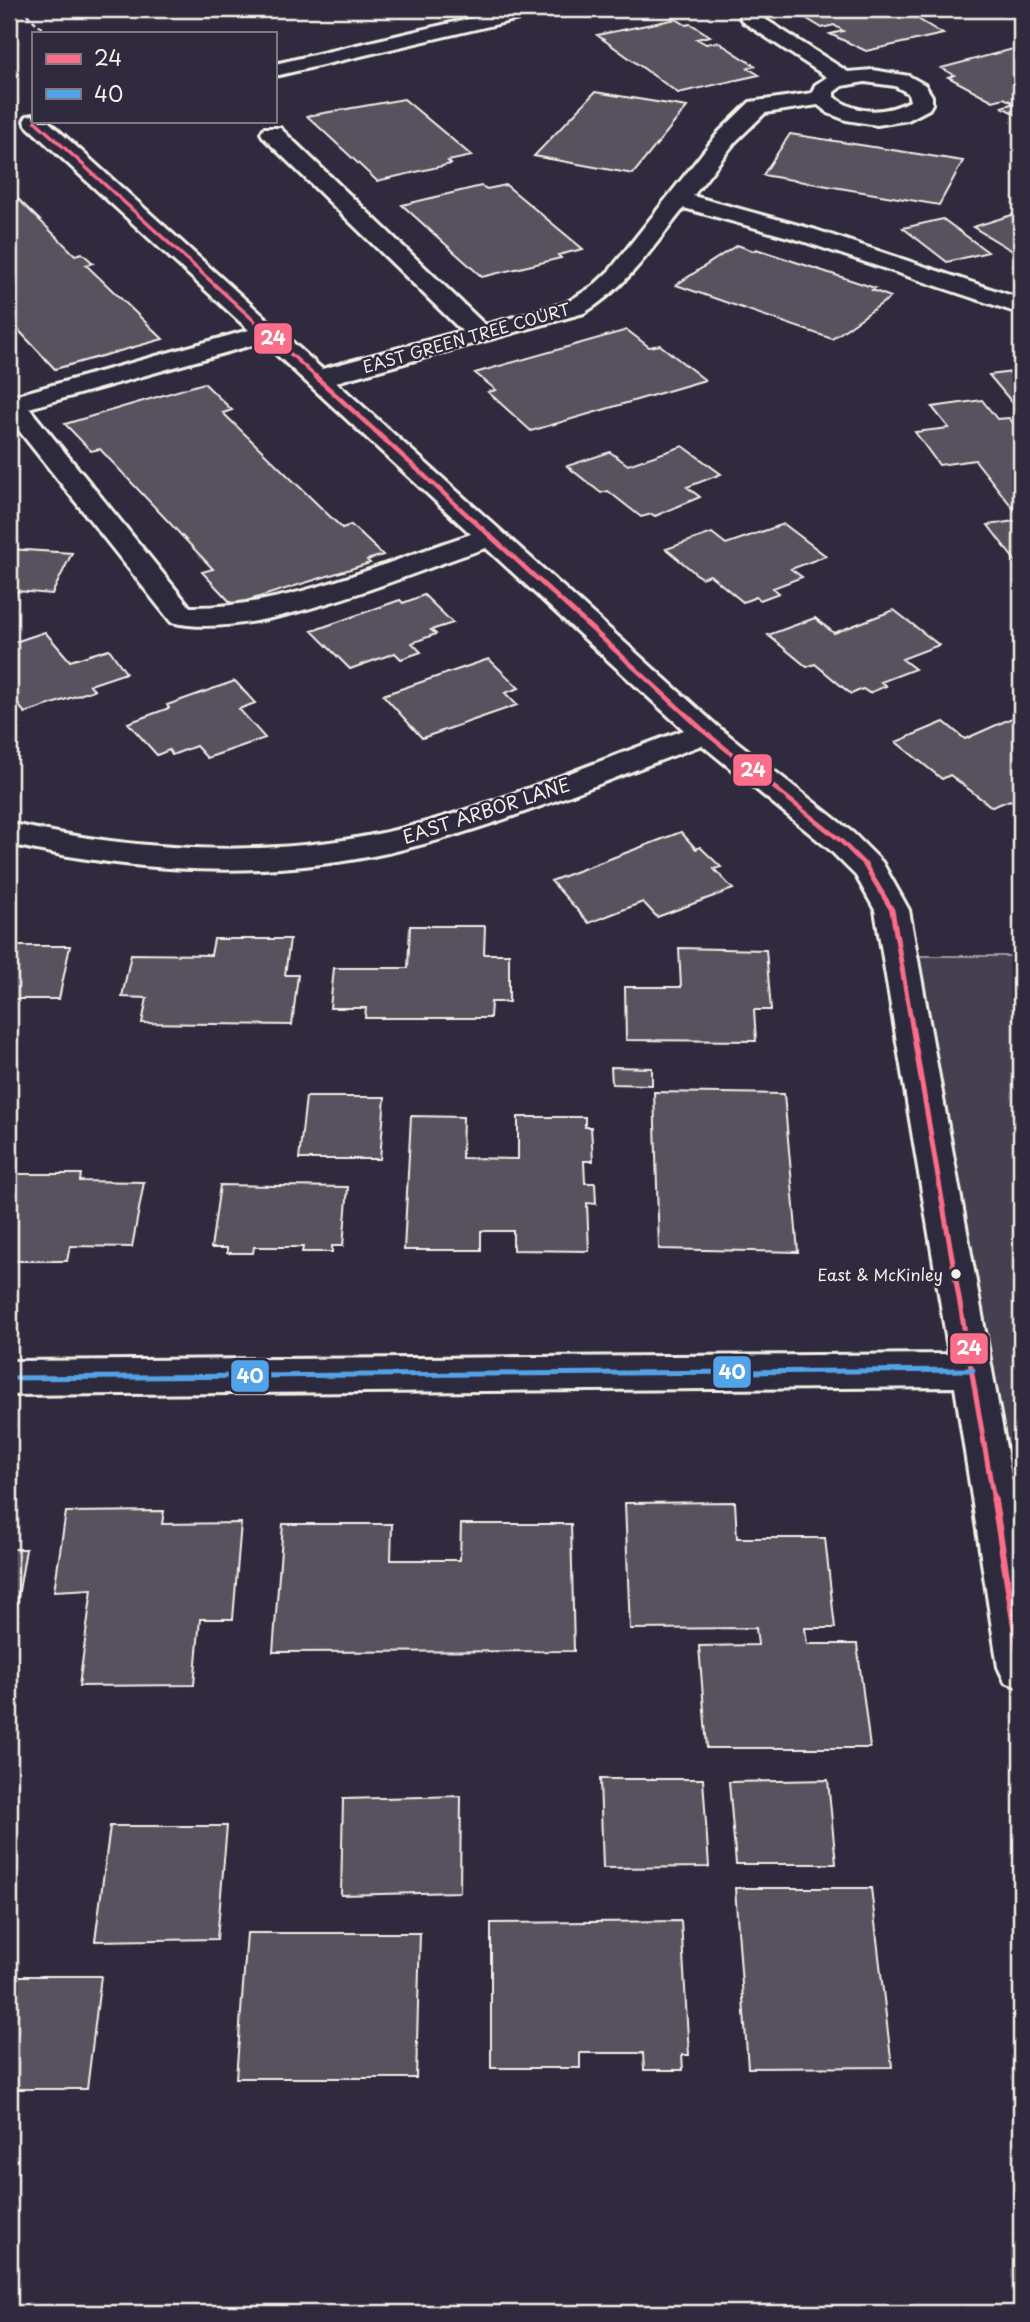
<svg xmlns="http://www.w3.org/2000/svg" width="1030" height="2322" viewBox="0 0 1030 2322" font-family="'Playpen Sans',sans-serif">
<rect width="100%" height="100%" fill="#2f2a3d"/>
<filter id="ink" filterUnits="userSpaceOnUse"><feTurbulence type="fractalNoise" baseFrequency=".0143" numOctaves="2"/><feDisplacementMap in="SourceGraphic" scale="14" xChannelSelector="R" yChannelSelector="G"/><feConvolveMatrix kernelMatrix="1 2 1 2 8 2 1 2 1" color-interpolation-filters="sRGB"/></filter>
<g filter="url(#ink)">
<path fill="#454050" stroke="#9c989c" stroke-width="2" d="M900,956H1021V1685Z"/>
<path fill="#56525f" stroke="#f4f1e8" stroke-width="2" d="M791,9H901L943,34L866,51L830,34L843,31L834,25L822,28Z
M676,19L686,25L691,24L710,36L697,39L706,44L718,42L755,66L748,68L759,75L678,93L597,35Z
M1013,49L1021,54V117L1002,107L1014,103L1004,98L993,101L948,77L954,75L941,68Z
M595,92L687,107L633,174L534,156Z
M404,99L472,156L448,161L451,164L377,181L307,116Z
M790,134L963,161L939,205L763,175Z
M506,185L583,249L558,255L561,258L482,277L402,205L481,186L487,189Z
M9,190L75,255L82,253L93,263L86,265L163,339L55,369L9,320Z
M1021,212V256L973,227Z
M943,219L988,252L947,262L903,228Z
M737,245L754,251L756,249L875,288L872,290L891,297L832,339L676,285Z
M627,330L649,347L660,345L705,380L531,431L488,392L496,390L475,373Z
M1021,371V413L989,375Z
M204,383L232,410L223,413L342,528L351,525L383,555L367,560L370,563L233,605L202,572L213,569L100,449L91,451L65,424Z
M982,400L997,419L1009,418L1021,433V518L975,460L939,465L915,432L949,428L932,407Z
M683,446L721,474L687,487L700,497L655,516L652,514L641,517L608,491L601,493L567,466L610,452L628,465Z
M1021,520V561L1016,562L988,525Z
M784,524L826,556L791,569L802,577L773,588L779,593L760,600L756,597L743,602L710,575L701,578L666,549L712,533L726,544Z
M9,549L72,553L52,594L17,591L14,597H9Z
M424,595L453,623L431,630L436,634L412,643L421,652L401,659L395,653L350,669L312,631L400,600L403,603Z
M894,610L939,645L902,659L915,669L881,682L886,686L869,693L863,689L851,694L815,664L807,667L768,635L815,618L834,633Z
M45,632L70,661L109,649L126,673L90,685L94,690L25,713L15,701L9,703V644Z
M489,659L519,688L505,693L517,705L422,738L383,695Z
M235,681L255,703L239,709L265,738L207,758L196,746L172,755L169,750L157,755L128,723L169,708L167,705Z
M1021,714V801L1016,804L1010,800L992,807L950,775L942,779L896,742L944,722L965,739Z
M681,832L696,849L700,847L721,867L714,869L733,889L657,917L643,902L589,923L551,881Z
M410,926H485L484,954H509V1002H491L490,1018H365L366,1008H330L334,968H408Z
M214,939H290L285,975H298L292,1025L142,1023L147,998L122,997L131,954L211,955Z
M9,946H70L59,999H14L9,1021Z
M679,948L766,950L771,1010H754L756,1041L626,1040L625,987H681Z
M611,1067L652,1068V1085L612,1084Z
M654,1092L784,1094L798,1252L659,1249Z
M306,1097H385L380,1159H299Z
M411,1116L463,1117L462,1158L518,1159V1117H585V1127H591L593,1161H584L585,1183H595L596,1204L587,1203L589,1251L513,1250V1231H481V1250H404Z
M9,1174H81L80,1181L144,1182L132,1247L70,1246L67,1261H9Z
M220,1185L348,1187L343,1246H332V1252H302L303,1247H254L253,1253H227V1248H211Z
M735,1502L737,1538H825L835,1628H805L807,1644H857L870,1748H707L699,1646L758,1645L756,1628L630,1629L625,1503Z
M164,1511L162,1524L241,1523L233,1619H200L194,1685L79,1686L92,1589L54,1591L66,1512Z
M283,1524H392L391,1560H460L461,1524H571L574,1651L273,1652Z
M9,1549H26L9,1651Z
M600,1779H703L709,1867L603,1868Z
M828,1780L836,1864H736L729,1782Z
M461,1796L460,1892L341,1895L343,1799Z
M110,1826H227L217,1939L95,1941Z
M735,1888H871L892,2067L748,2068Z
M681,1921L689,2055H682L683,2070H644L643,2053H580V2068H491V1923Z
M247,1933H420L416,2078H236Z
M9,1976H101L87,2089H9Z"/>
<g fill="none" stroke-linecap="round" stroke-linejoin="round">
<defs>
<path id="minor" d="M511,9H546L543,13L536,15L275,76V64Z
M750,12L757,14L848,72L873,70L909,76L925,85L932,96V104L929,109L908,120L877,125L846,120L828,113L818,105L765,113L735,142L693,196L816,230L1021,299V314L799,240L684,208C651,249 629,285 584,313L336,382L717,726L853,833L882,862L909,910L1021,1531V1688L1005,1682L998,1667L955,1387L9,1395V1361L949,1354L875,910L856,876L829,849L702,745C599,782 498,828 392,852C267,880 133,873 9,844V823C136,852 276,860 404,828C499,804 591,763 684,730L486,548C405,574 254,643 171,622L9,418V393L17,395L249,330L27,126L24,121L27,116L33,115V121H48L322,369L462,331L264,138L261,133L264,128H280L485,325L566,303L593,286L610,270L719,132L750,102L812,93L815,85L827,77L743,22L740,18L743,14ZM865,82L895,86L908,93L910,101C885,114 857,115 834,97V92L842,86ZM263,342L471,534C379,564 289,608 190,607L29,408Z"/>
</defs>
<use href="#minor" stroke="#f4f1e8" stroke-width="6"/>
<path stroke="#f4f1e8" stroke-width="2.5" stroke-dasharray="4.5 3.5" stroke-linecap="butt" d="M21,9L47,33
M9,13L54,9"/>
<use href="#minor" fill="#2f2a3d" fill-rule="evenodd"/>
<defs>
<path id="bus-1-far3" d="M35,121L317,378"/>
<path id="bus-1-far2" d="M315,376L706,733L841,841L867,867"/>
<path id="bus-1-far1" d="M865,865L892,910L994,1501"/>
<path id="bus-1" d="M994,1499L1021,1667"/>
<path id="bus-2" d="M9,1378L973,1370"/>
</defs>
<use href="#bus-1-far3" stroke="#2f2a3d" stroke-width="7"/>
<use href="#bus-1-far2" stroke="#2f2a3d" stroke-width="9"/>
<use href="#bus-1-far1" stroke="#2f2a3d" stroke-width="10"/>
<use href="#bus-1" stroke="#2f2a3d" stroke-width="12"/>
<use href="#bus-2" stroke="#2f2a3d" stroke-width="10"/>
<use href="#bus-1-far3" stroke="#fb6d88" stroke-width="3.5"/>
<use href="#bus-1-far2" stroke="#fb6d88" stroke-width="4.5"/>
<use href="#bus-1-far1" stroke="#fb6d88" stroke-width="5"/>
<use href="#bus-1" stroke="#fb6d88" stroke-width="7"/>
<use href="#bus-2" stroke="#53a3e8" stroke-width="5"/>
</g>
</g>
<circle fill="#f4f1e8" stroke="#2f2a3d" stroke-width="2.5" cx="956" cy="1274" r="6"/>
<g text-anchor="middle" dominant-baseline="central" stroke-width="5" stroke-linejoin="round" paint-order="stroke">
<g font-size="16" fill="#f4f1e8" stroke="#2f2a3d">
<text transform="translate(466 337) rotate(-16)">EAST GREEN TREE COURT</text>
</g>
<g font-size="16" fill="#f4f1e8" stroke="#2f2a3d" text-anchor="end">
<text x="943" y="1274">East &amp; McKinley</text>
</g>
<g font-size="18" fill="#f4f1e8" stroke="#2f2a3d">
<text transform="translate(486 810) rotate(-18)">EAST ARBOR LANE</text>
</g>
</g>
<g stroke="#2f2a3d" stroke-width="2.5">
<rect x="253" y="322" width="40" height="33" rx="7" fill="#fb6d88"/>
<rect x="732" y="753" width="41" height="34" rx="7" fill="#fb6d88"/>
<rect x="949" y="1332" width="40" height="33" rx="7" fill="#fb6d88"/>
<rect x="712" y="1355" width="40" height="34" rx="7" fill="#53a3e8"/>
<rect x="230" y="1359" width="40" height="34" rx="7" fill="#53a3e8"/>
</g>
<g font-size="19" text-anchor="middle" font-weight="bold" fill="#fff">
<text x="273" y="345">24</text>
<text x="753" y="777">24</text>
<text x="969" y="1355">24</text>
<text x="732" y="1379">40</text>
<text x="250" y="1383">40</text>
</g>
<rect width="1030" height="2322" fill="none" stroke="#2f2a3d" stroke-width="35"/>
<rect x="18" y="18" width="995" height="2287" fill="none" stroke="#f4f1e8" stroke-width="2.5" filter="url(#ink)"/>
<rect x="32" y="32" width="245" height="91" fill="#2f2a3d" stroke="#7e7a81" stroke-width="2"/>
<rect x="46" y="54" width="35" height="10" fill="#fb6d88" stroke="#7e7a81" stroke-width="2"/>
<text x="94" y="66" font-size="21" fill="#f4f1e8">24</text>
<rect x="46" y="89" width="35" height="10" fill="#53a3e8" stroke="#7e7a81" stroke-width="2"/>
<text x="94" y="102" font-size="21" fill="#f4f1e8">40</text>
</svg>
